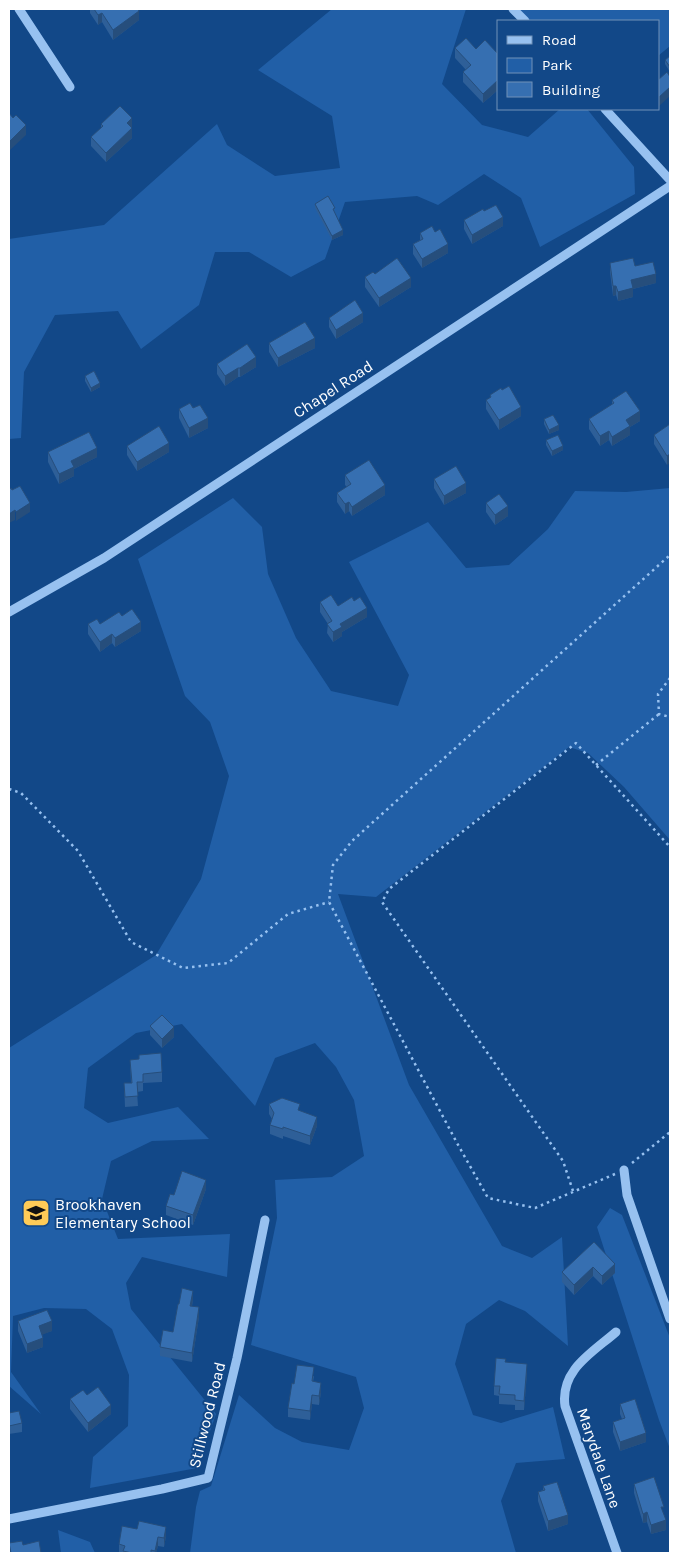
<svg xmlns="http://www.w3.org/2000/svg" width="679" height="1562" viewBox="0 0 679 1562" font-family="Karla,sans-serif">
<rect width="100%" height="100%" fill="#124888"/>
<path fill="#215fa7" d="M332,9H466L442,84L482,125L528,137L560,109H587L634,167L635,194L540,247L521,198L484,174L438,205L417,196L345,202L325,259L291,277L249,252H215L199,305L141,349L118,311L55,315L24,372L21,438L9,439V239L104,225L217,124L227,145L275,176L340,168L332,116L258,70Z
M516,9H670V46L658,56V21H527Z
M670,488V840L624,787L588,753L569,747L376,897L338,894L409,1085L502,1246L532,1258L562,1237L568,1346L525,1311L499,1300L466,1324L455,1364L473,1415L501,1423L553,1407L565,1459L516,1463L501,1501L516,1553H190L196,1507L200,1491L211,1486L239,1395L275,1428L302,1442L349,1450L364,1408L356,1377L251,1345L277,1218L275,1180L332,1177L364,1156L354,1100L336,1067L315,1043L275,1058L255,1106L182,1024L136,1033L88,1068L84,1108L108,1123L178,1107L209,1139L152,1141L111,1161L102,1199L118,1239L230,1234L227,1277L142,1257L126,1283L131,1309L216,1414L197,1468L90,1488L93,1457L128,1426L129,1375L112,1329L86,1309L44,1308L13,1316L11,1372L41,1414L9,1386V1048L156,955L201,879L229,776L210,722L185,696L138,559L233,498L262,527L268,574L296,638L331,691L398,706L409,675L349,562L428,522L466,568L509,565L548,529L575,491L626,492Z
M610,1208L622,1215L670,1338V1449L659,1420L597,1227Z
M58,1530L90,1542L95,1553H61Z"/>
<g fill="none" stroke-linecap="round" stroke-linejoin="round">
<path stroke="#97c1f0" stroke-width="2.5" stroke-dasharray="2.5 4" stroke-linecap="butt" d="M670,678L658,694L659,714L670,717
M596,765L659,714
M9,789L21,793L78,851L131,942L183,968L228,963L288,914L329,902
M632,1163L670,1132
M615,1174L535,1208L488,1198L457,1143L329,902L333,865L352,841L670,555
M573,1191L563,1161L382,902L389,889L576,743L670,847"/>
<path stroke="#97c1f0" stroke-width="9" d="M19,9L70,87
M513,9L525,21
M605,109L670,180
M9,612L104,558L670,186
M624,1170L627,1195L670,1319
M616,1332C592,1353 560,1370 565,1406L617,1553
M9,1519L162,1489L208,1478L237,1358L265,1220"/>
</g>
<path fill="#2e5f98" d="M90,9H138L139,20L113,40L102,22L98,25L90,13Z
M455,48L476,49L498,54V90L483,103L463,82V72L466,70L455,58Z
M670,56V72L665,64V60Z
M101,124L132,127L131,128L132,138L106,162L91,146V137L101,128Z
M315,204L335,213L343,235L332,240L315,208Z
M484,211L503,226L472,244L464,229V220Z
M420,233L448,253L422,268L413,254V244L420,240Z
M610,263L635,266L656,283L633,289V297L618,301L616,295L613,296L610,272Z
M375,274L411,287L379,307L365,287V277Z
M329,318L363,322L336,339L329,327Z
M269,343L315,348L278,367L269,352Z
M217,364L256,367L240,377H238L225,386L217,374Z
M85,376L100,387L91,392L85,381Z
M490,395L521,416L499,430L486,409V400L490,398Z
M612,400L640,421L630,427V435L612,446L609,440L600,446L589,429V419L612,405Z
M193,408L208,428L189,438L179,418V409Z
M544,419L559,430L549,434L544,424Z
M670,424L667,465L654,444V435Z
M546,440L563,450L552,456L546,445Z
M127,446L169,452L137,471L127,455Z
M48,452L97,457L74,469V476L59,484L48,462Z
M345,475L385,495L352,516L349,511L345,514L337,502V493L347,487L345,485Z
M434,479L466,493L444,505L434,488Z
M486,503L508,516L495,525L486,512Z
M354,601L367,617L342,632V636L333,642L327,633L328,624L320,612V602L338,606Z
M122,616L141,631L115,647L112,643L100,652L88,634V624H100Z
M150,1026L174,1037L162,1048L150,1035Z
M130,1060L162,1072V1082L143,1083V1091L137,1092L138,1106L125,1107L124,1083H131Z
M269,1104L300,1111L317,1126L310,1145L283,1136V1139L270,1134V1125L272,1119L269,1114Z
M206,1189L193,1225L166,1215V1206L174,1195Z
M594,1242L615,1273L602,1285L593,1276L574,1295L562,1282V1272Z
M193,1300L192,1306L199,1317L192,1362L160,1356V1347L173,1332L179,1304Z
M18,1321L52,1331L42,1334L43,1347L27,1353L18,1331Z
M505,1362L527,1373L524,1410H515V1405L499,1404V1396L494,1395V1386Z
M314,1376L313,1382L321,1392L319,1405L312,1404L310,1420L288,1417V1408L294,1384Z
M87,1395L111,1414L88,1432L70,1409V1399Z
M620,1404L646,1442L620,1451L613,1432V1422L622,1419L620,1414Z
M9,1415L22,1423V1432L9,1434Z
M634,1484L664,1514L666,1530L651,1534L647,1522L643,1523L634,1493Z
M543,1486L568,1524L548,1531L538,1501V1492L543,1490Z
M137,1529L166,1536L164,1547L158,1546L156,1553H119V1544Z"/>
<path fill="#264e7c" d="M139,11V20L113,40V30Z
M102,13V22L98,25V15Z
M498,80V90L483,103V94Z
M670,87V96L658,107V98Z
M132,118V127L127,132V123Z
M26,125V135L9,151V142Z
M132,128V138L106,162V153Z
M503,217V226L472,244V235Z
M343,230V235L332,240V236Z
M448,244V253L422,268V259Z
M656,274V283L633,289V297L618,301V292L631,280Z
M411,278V287L379,307V298Z
M613,286H616V295L613,296Z
M363,313V322L336,339V330Z
M315,338V348L278,367V358Z
M256,357V367L240,377V368Z
M238,368V377L225,386V376Z
M100,383V387L91,392V388Z
M521,407V416L499,430V420Z
M640,411V421L630,427V435L612,446V437L626,420Z
M208,418V428L189,438V428Z
M559,425V430L549,434V430Z
M609,431V440L600,446V436Z
M169,443V452L137,471V462Z
M563,446V450L552,456V451Z
M97,448V457L74,469V476L59,484V474L71,461Z
M670,454V463L667,465V456Z
M466,483V493L444,505V496Z
M385,485V495L352,516V507Z
M349,502V511L345,514V504Z
M30,503V512L16,521V512Z
M508,506V516L495,525V515Z
M15,510V520L9,523V514Z
M367,608V617L342,632V636L333,642V632L340,624Z
M141,622V631L115,647V638Z
M112,634V643L100,652V642Z
M174,1027V1037L162,1048V1039Z
M317,1117V1126L310,1145V1136Z
M206,1180V1189L193,1225V1215Z
M615,1264V1273L602,1285V1276Z
M593,1267V1276L574,1295V1285Z
M193,1291V1300L190,1315V1306Z
M199,1307V1317L192,1362V1353Z
M52,1321V1331L39,1336V1326Z
M43,1338V1347L27,1353V1344Z
M527,1364V1373L524,1410V1401Z
M321,1383V1392L319,1405V1396Z
M312,1395V1404L310,1420V1411Z
M111,1405V1414L88,1432V1423Z
M646,1433V1442L620,1451V1442Z
M647,1512V1522L643,1523V1514Z
M568,1515V1524L548,1531V1521Z
M666,1520V1530L651,1534V1525Z
M166,1527V1536L164,1547V1538Z
M158,1537V1546L156,1553H155Z"/>
<path fill="#366fb1" stroke="#264e7c" d="M94,9H138L139,11L113,30L102,13L98,15Z
M466,38L476,49L485,40L498,54V80L483,94L463,72L471,65L455,48Z
M670,56V67L665,60Z
M667,72L670,77V87L658,98V80Z
M120,106L132,118L127,123L132,128L106,153L91,137L103,126L101,124Z
M9,113L13,118L16,115L26,125L9,142Z
M328,196L335,208L333,209L343,230L332,236L315,204Z
M496,205L503,217L472,235L464,220L483,209L484,211Z
M432,226L435,232L440,229L448,244L422,259L413,244L423,239L420,233Z
M397,258L411,278L379,298L365,277L373,272L375,274Z
M633,258L635,266L653,262L656,274L631,280L633,288L618,292L616,286H613L610,263Z
M355,300L363,313L336,330L329,318Z
M305,322L315,338L278,358L269,343Z
M247,344L256,357L240,368H238L225,376L217,364Z
M94,371L100,383L91,388L85,376Z
M509,386L521,407L499,420L486,400L491,397L490,395L501,388L502,390Z
M626,391L640,411L626,420L630,426L612,437L609,431L600,436L589,419L614,403L612,400Z
M190,403L193,408L200,405L208,418L189,428L179,409Z
M553,415L559,425L549,430L544,419Z
M670,424V454L667,456L654,435Z
M159,426L169,443L137,462L127,446Z
M89,432L97,448L71,461L74,467L59,474L48,452Z
M558,435L563,446L552,451L546,440Z
M369,460L385,485L352,507L349,502L345,504L337,493L351,484L345,475Z
M456,466L466,483L444,496L434,479Z
M20,486L30,503L16,512L15,510L9,514V489L11,488L12,490Z
M499,494L508,506L495,515L486,503Z
M331,595L338,606L352,597L354,601L360,597L367,608L340,624L342,627L333,632L327,624L332,621L320,602Z
M132,609L141,622L115,638L112,634L100,642L88,624L97,619L100,624L119,612L122,616Z
M162,1015L174,1027L162,1039L150,1026Z
M161,1053L162,1072L143,1074V1082H137L138,1096L125,1097L124,1083H132L130,1060L139,1059V1055Z
M282,1098L300,1104L298,1110L317,1117L310,1136L283,1127V1129L270,1125L274,1113L269,1104Z
M182,1171L206,1180L193,1215L166,1206L170,1194L174,1195Z
M594,1242L615,1264L602,1276L593,1267L574,1285L562,1272Z
M182,1288L193,1291L190,1306L199,1307L192,1353L160,1347L163,1330L173,1332L178,1304H179Z
M47,1310L52,1321L39,1326L43,1338L27,1344L18,1321Z
M496,1358L506,1359L505,1362L527,1364L524,1401L515,1400V1395L499,1394L500,1386H494Z
M297,1365L314,1367L312,1381L321,1383L319,1396L312,1395L310,1411L288,1408L292,1383L294,1384Z
M98,1387L111,1405L88,1423L70,1399L83,1390L87,1395Z
M635,1399L646,1433L620,1442L613,1422L625,1418L620,1404Z
M19,1411L22,1423L9,1426V1413Z
M654,1477L664,1507H661L666,1520L651,1525L647,1512L643,1514L634,1484Z
M557,1482L568,1515L548,1521L538,1492L545,1490L543,1486Z
M139,1521L166,1527L164,1538L158,1537L155,1551L151,1550V1553H132L123,1551L125,1546L119,1544L122,1526L137,1529Z
M22,1541L23,1545L39,1541L41,1553H11L9,1543Z"/>
<defs>
<symbol id="school-square" viewBox="-11 -11 22 22"><rect x="-9" y="-9" width="18" height="18" rx="4" fill="#ffcb57" stroke="#124888"/><path d="M0-5L7-2L0 1L-7-2ZM-4 1L0 2.5L4 1V4Q0 6-4 4Z" fill="#111"/></symbol>
</defs>
<g fill-rule="evenodd">
<use href="#school-square" x="20" y="1197" width="32" height="32"/>
</g>
<g text-anchor="middle" dominant-baseline="central" stroke-width="4" stroke-linejoin="round" paint-order="stroke">
<g font-size="16" fill="#fff" stroke="#124888">
<text transform="translate(333 389) rotate(-33)">Chapel Road</text>
<text transform="translate(207 1415) rotate(-76)">Stillwood Road</text>
<text transform="translate(599 1458) rotate(71)">Marydale Lane</text>
</g>
<g font-size="16" fill="#fff" stroke="#124888" text-anchor="start">
<text x="55" y="1204">Brookhaven<tspan x="55" dy="18">Elementary School</tspan></text>
</g>
</g>
<rect width="679" height="1562" fill="none" stroke="#ffffff" stroke-width="20"/>
<rect x="497" y="20" width="162" height="90" fill="#124888" stroke="#7191b8"/>
<rect x="507" y="36" width="25" height="8" fill="#97c1f0" stroke="#7191b8"/>
<text x="542" y="45" font-size="15" fill="#ffffff">Road</text>
<rect x="507" y="58" width="25" height="15" fill="#215fa7" stroke="#7191b8"/>
<text x="542" y="70" font-size="15" fill="#ffffff">Park</text>
<rect x="507" y="82" width="25" height="15" fill="#366fb1" stroke="#7191b8"/>
<text x="542" y="95" font-size="15" fill="#ffffff">Building</text>
</svg>
